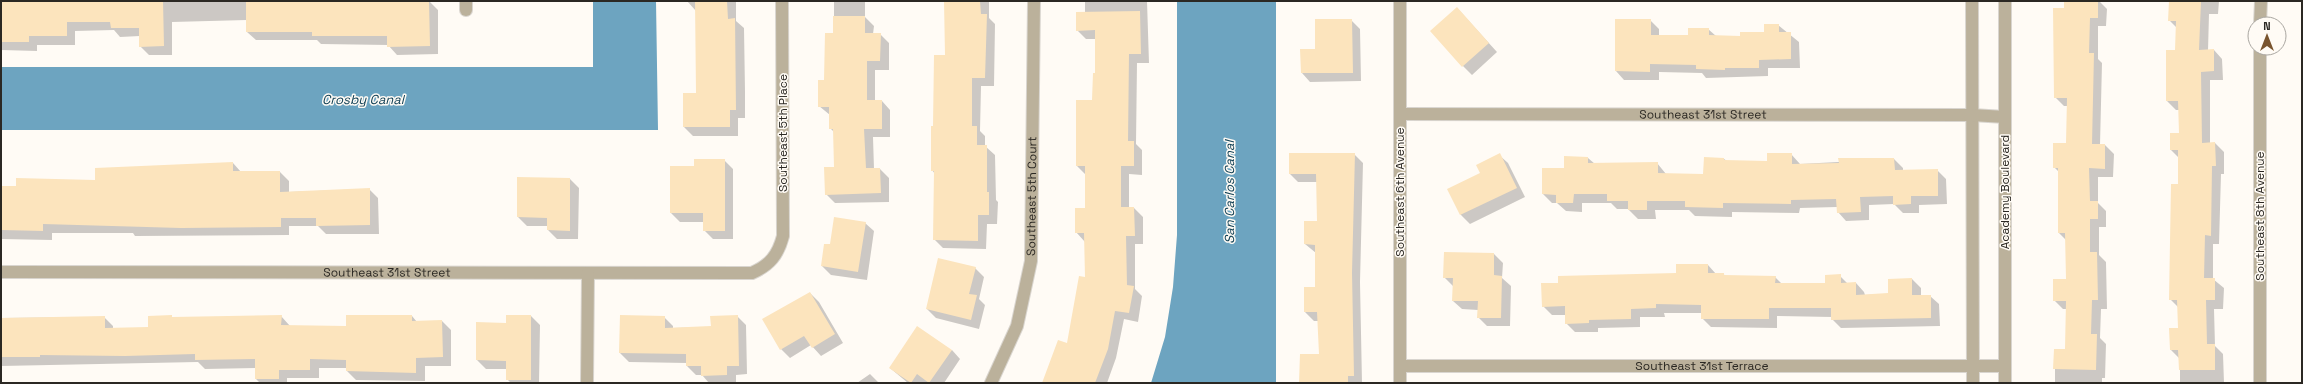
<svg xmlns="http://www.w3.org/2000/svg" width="2303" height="384" viewBox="0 0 2303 384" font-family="'Space Grotesk',sans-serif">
<rect width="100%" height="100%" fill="#fffbf5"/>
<path fill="#6da4c0" d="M593,1H656L658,130H1V67H593Z
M1177,1H1276V383H1151L1165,337L1173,287L1177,235Z"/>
<path fill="#0003" d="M1,1H429L438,10V54L397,55L388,45L321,44L317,40H256L247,32V20L172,22V55H149L140,46V36L120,37L114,30L75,31V45H37V51L1,50Z
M687,1H736V21L744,28L745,91V118H738V136H693L684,127L698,94L696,11Z
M834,1H865V17L874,26L873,34H880L889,43V70H875V101H882L890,110V137H873L874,169H880L889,178V202L835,203L826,194L835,168L834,132L830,128V115L819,106L834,34Z
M945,1H989V18L995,24L994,86H981L980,131L985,136V146L995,155L996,200L998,202L997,224H987L986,249L943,248L934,239L935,174L932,170L934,127L946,56Z
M1085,1H1147L1149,63H1137L1136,144L1142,150V175L1129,174V208H1134L1143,217V244H1135V289L1142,296L1138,322L1124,319L1116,358L1107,383H1043L1068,345L1086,278L1085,242L1076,232L1086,209V175L1077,166L1093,101L1096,74V39H1086L1077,30L1085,13Z
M2065,1H2099L2107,9L2106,26H2098V59L2102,63L2100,145H2105L2114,154L2113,177H2098V203L2106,211V227H2099V255L2106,262L2107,309H2101L2100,338L2106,344L2105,378H2102V383H2055V350H2066L2067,309H2063L2054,300L2067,280L2066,240L2059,233V172L2054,167L2067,144L2068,106H2064L2055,97Z
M2170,1H2219L2218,14H2209L2208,51L2214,50L2222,59L2223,80H2210V143H2215L2224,152V174H2221L2219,244H2213V279L2224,288L2223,309H2214L2215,346L2223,354L2224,383H2180V359L2171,350L2179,329L2178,307L2170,299L2180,185L2179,158L2171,150L2180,134L2179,110H2176L2167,101L2176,51L2177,28L2169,20Z
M1457,8L1497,52L1472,75L1463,66Z
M1351,20L1360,29L1361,81L1310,82L1302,73L1316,49Z
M1650,20L1659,29V36H1689L1708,29L1716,36L1742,37L1765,32L1778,25L1799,42L1800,68H1768V76L1706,78L1702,73L1659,72V80H1624L1616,71Z
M1354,154L1363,163L1360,282L1362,383H1300L1320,355L1319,321H1314L1305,312L1316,288V253L1305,244L1318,222L1317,182H1298L1290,174Z
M1791,154L1800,164L1894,159L1903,168V171L1937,170L1946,179L1947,204L1919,205V213H1903L1894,204L1869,205V220L1846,221L1838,212L1837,207L1800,208L1799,213L1732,212V217L1695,216L1689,210H1655L1656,219H1638L1628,209H1617L1611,203H1582V212L1566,211L1557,203H1552L1543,194L1565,170L1588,158L1595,164L1657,163L1666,174L1704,175L1724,159L1727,161L1768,162Z
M1499,155L1508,163L1525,197L1470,224L1461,215L1449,189L1481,174Z
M724,160L733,169V239H713L704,230V222H680L671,213L695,167Z
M233,163L241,172H280L289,181V192L369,189L378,198L379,234H326L318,226H289V235L135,236L133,233H52V240L1,239V187L96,181Z
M570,179L579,188L578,239H557L548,230V226H527L518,217Z
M865,223L874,231L867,280L831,275L822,266L831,246Z
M1494,254L1503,263L1502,278L1511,286L1510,326H1487L1478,317V310L1462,309L1453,301V286L1444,277Z
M1708,265L1716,274H1723L1726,276L1775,277L1782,284H1826L1840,276L1848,284L1856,283L1864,292L1865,295L1889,294L1912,279L1921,288V296H1930L1939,304L1940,326L1841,328L1832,319V317L1777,316V328L1711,327L1702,318V313H1664L1665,317H1640V327L1598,328V332H1575L1566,323V315H1552L1543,306L1559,284L1677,274Z
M975,268L984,277L979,299L985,305L979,329L936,318L927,309Z
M810,293L819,302L843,343L821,356L811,345L790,358L781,349Z
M171,316L173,318L281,316L290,326L347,327L412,316L417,322L442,321L451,330V366H425V381L356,380L347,371V368H319V378H287V383H260L256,379V368L205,369L198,362L1,366V318L104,317L113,326V329L149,328Z
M531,316L540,325L539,383H511L507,379V369H486L477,360L507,324Z
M737,316L746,325L747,374L736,375V383H709L702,375H696L687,366V363L629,362L620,353L664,317L673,326V328L712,327Z
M952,350L960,359L944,383H908L890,368Z
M870,374L879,383H857Z"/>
<path fill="#fce4bd" d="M1,1H163L164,46L139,47V28H111L110,22H67V36H29V42H1Z
M246,1H429L430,46L387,47V36H312V32H246Z
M695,1H727L728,19L735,18L736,110H730V127H683V93H696Z
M944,1H980L981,14H987L985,78H972V126H977V145H987V192H989V215H978V241L933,240L934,171H931V126H933L934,55H945Z
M2064,1H2098V18H2090L2089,53H2094L2092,144H2105V169L2089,168L2090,201H2098V219H2090V252H2097L2098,300H2092L2091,334H2097L2096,370L2053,369L2054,349H2065L2066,301H2053V279H2066L2065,233H2058V168H2053V143H2066L2067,98H2054L2053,8H2064Z
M2169,1H2201L2199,50L2214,49V71L2201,72L2202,143L2215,142L2216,166H2212L2211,236L2205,235L2204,278H2215V300H2206L2207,344H2215V370H2179L2178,350H2170L2169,328H2178L2177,300H2169L2171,184H2178V150H2170V133H2179L2178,101H2166V50H2175L2176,21H2168Z
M1457,7L1489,43L1462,67L1430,31Z
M1140,11L1141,54H1129L1128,141H1134V166H1121V207H1134L1135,236H1126L1127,285L1134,286L1129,313L1115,311L1108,349L1095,383H1042L1058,340L1067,343L1079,276L1085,277L1084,233H1075V208H1085V166H1076V100H1092L1093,73H1095V30L1076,31V12Z
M833,16H865V33H881L880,61H867V100H882V129H864L866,168H880L881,193L825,195L824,167H834L833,129H829V107H818V80H824L825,33H833Z
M1315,19H1352L1353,73H1301L1300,49H1315Z
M1615,19H1651V35H1688V28H1709V35L1740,36V32H1764V24H1779V32H1791V59L1759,60V68H1725V70L1696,69V65L1650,64V72L1615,71Z
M1289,153H1355L1352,273L1354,376H1348V383H1299L1300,354H1319L1317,312H1304V287H1315V245L1304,244V221H1317L1316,174H1289Z
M1500,153L1517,188L1460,215L1447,189L1480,173L1476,165Z
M1767,153H1792V164L1839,163L1838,158H1894L1895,170L1938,169V196H1911V204L1893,205V196L1860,197L1861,212L1837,213L1836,199L1791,200V204L1723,203V208L1685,207V201H1647V210H1628V201H1607V194H1574L1573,203H1556V195L1542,194V168H1564V156L1588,157V163L1658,162V173L1703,174L1704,157L1724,158V160L1767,161Z
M694,159H725V231H703V213H670V166H694Z
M233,162V171H280V192L370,188V225L316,226V218H281V227L181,228L43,224V231L1,230V186H16V178L95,180V168Z
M517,177L570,178V231L547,230V218L517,217Z
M834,217L866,222L858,272L821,266L824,244H830Z
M1444,252L1494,253V275L1502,276L1501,318H1477L1478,301H1452L1453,278H1443Z
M938,258L976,267L969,294L977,295L971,320L926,309Z
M1676,264H1708V273H1724V275L1776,276L1775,283H1825V275L1841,274V283L1856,282V295L1888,293V279L1912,278V295H1931V318L1831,320V308H1769V319H1701V305L1656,304V308L1631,309V319L1589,320V323L1565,324V306L1542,307L1541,283H1558V276L1676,273Z
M810,292L835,334L812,348L804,336L780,350L762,319Z
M172,315V317L282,315L281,325L346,326V315H412V321L442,320L443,357L416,358V373L346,371V360L310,359V370H279V379H255V359L195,360V354L125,356L40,355V357H1V318L105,316V328L148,327V316Z
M506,315H531V380H506V361L476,360V322L506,323Z
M620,315L665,316V328L711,326L710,316L738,315L739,366H727V375L701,376V366H686V354L619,353Z
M917,326L952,350L929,383L917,374L911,383L889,368Z"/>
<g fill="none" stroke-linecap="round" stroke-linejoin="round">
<defs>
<g id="minor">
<path d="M466,1V10"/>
<path d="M1972,1L1973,383"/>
<path d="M2260,24L2261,1"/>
<path id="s1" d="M1400,114L1972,115L2005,117"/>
<path id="s2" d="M1,272L752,273C770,265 778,255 783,236L782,1"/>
<path id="s3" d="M1400,366H2005"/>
<path d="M587,383L588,273"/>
<path id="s4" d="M991,383L1017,326L1031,261L1034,1"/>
<path d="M1400,383V1"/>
<path d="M2005,383V1"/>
<path d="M2260,383V48"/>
</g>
</defs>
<use href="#minor" stroke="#d9d5cf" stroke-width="14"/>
<use href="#minor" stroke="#bbb19b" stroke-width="12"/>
</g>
<g text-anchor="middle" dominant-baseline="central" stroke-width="3" stroke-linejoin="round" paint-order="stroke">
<g font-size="12" fill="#2b2823" stroke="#fffbf5">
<text stroke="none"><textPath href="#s1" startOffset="303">Southeast 31st Street</textPath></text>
<text transform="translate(783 133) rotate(-90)">Southeast 5th Place</text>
<text transform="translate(1400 192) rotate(-90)">Southeast 6th Avenue</text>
<text transform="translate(2005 192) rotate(-90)">Academy Boulevard</text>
<text stroke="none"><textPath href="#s4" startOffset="194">Southeast 5th Court</textPath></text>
<text transform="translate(2260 216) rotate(-90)">Southeast 8th Avenue</text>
<text stroke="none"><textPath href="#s2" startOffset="386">Southeast 31st Street</textPath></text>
<text stroke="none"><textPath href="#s3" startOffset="302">Southeast 31st Terrace</textPath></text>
</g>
<g font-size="13" font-style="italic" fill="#124156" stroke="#fffbf5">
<text x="363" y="99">Crosby Canal</text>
<text transform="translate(1229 192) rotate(-90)">San Carlos Canal</text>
</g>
</g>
<rect width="2303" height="384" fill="none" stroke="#2b2823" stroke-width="4"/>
<g transform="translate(2267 36)"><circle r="19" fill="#fffbf5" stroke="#aaa7a1"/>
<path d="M0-3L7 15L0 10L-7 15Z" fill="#79542e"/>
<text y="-6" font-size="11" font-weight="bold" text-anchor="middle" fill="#2b2823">N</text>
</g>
</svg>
